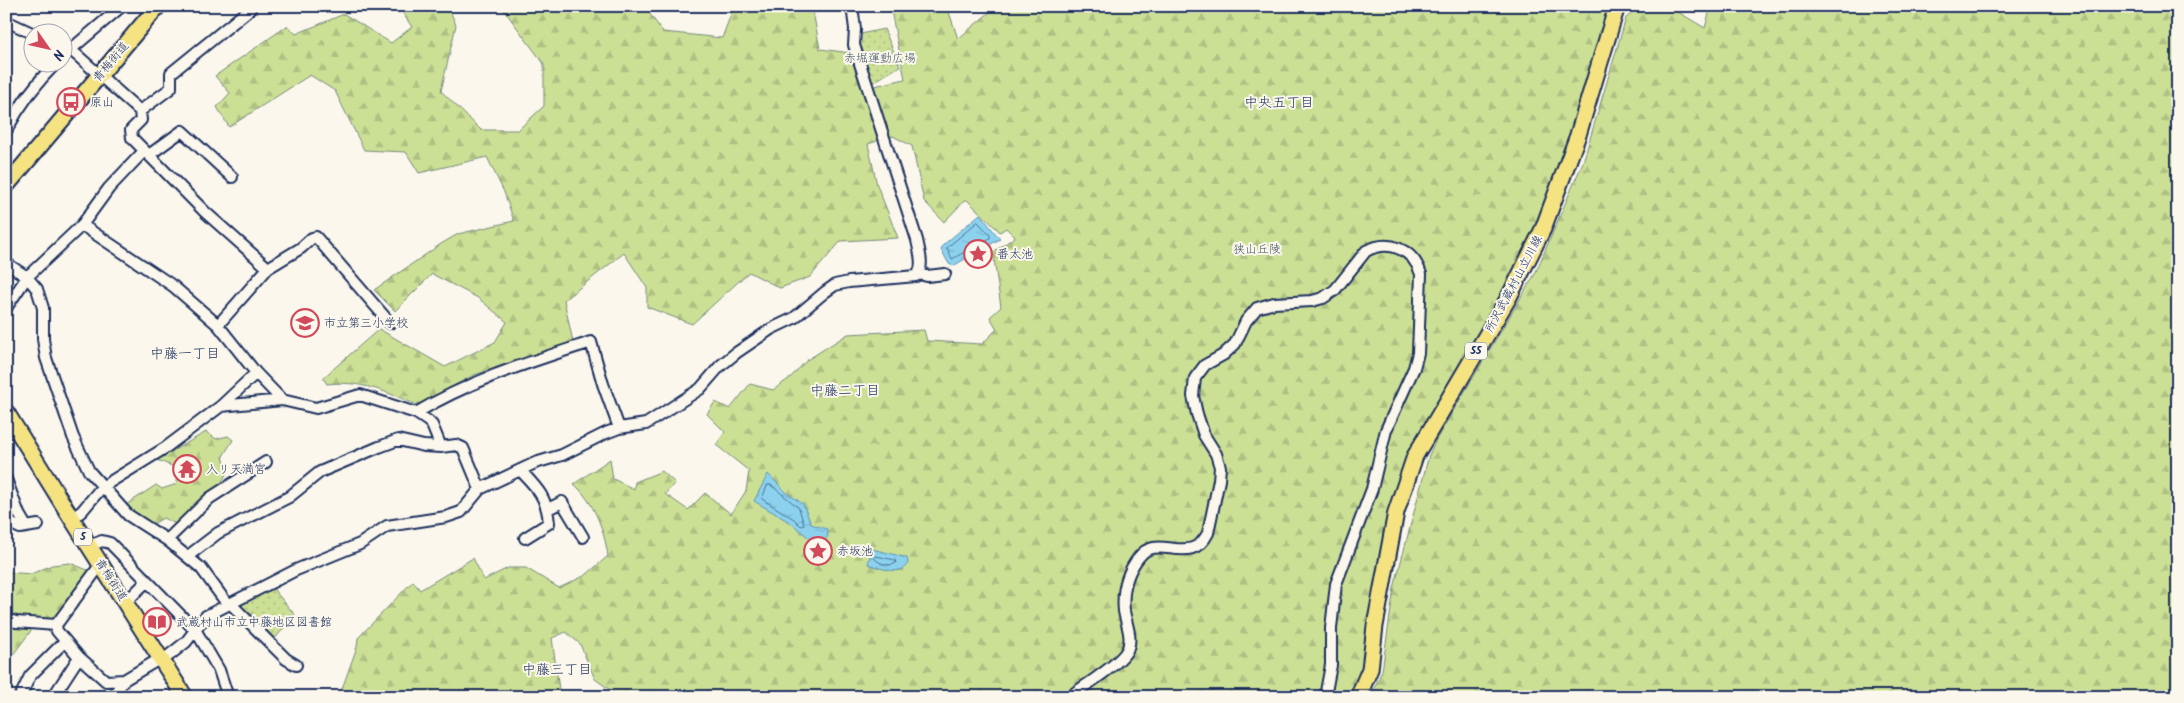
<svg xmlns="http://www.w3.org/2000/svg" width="2184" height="703" viewBox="0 0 2184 703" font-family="Kalam,'Klee One',sans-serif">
<defs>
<pattern id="grass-dots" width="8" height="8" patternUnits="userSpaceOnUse" patternTransform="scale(1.25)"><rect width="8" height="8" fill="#cce095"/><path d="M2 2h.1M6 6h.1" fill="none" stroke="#afc083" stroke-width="1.8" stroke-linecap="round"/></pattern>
<pattern id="forest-firs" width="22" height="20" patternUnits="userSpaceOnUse" patternTransform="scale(1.25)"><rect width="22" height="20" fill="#cce095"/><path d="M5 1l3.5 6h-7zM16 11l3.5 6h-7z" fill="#afc083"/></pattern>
<pattern id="water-ripples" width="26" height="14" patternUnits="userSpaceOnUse" patternTransform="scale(1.25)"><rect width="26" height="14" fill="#8cd2ee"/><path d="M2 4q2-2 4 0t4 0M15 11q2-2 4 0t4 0" fill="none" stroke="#78b5ce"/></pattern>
</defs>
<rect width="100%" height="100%" fill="#fbf7ec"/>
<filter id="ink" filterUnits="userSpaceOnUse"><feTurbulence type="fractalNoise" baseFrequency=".02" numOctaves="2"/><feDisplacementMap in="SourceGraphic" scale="10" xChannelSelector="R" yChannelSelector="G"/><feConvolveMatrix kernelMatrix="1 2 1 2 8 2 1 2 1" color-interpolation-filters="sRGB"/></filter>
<g filter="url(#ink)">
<path fill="url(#grass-dots)" stroke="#74887a" d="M884,29L900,66L872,83L856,35Z
M270,585L295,615L272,642L237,603Z"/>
<path fill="url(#forest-firs)" stroke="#74887a" d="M398,6H448L456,25L441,91L481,130H518L544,106V64L501,6H644L663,32L722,38L734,6H812L820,49L851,53L870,87L905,79L890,6H947L958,39L997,6H1617L1543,229L1415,456L1358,697H705L698,691L685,697H620L595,679L580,644L566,632L552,638L560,697H339L357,647L358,638L413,581L420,590L473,558L484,580L508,568H526L559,588L586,575L608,556C604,529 594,502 574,484L610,459L613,479L634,489L635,482L662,471L675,483L665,494L688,510L705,493L731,514L746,491L749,471L716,445L725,432L707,414L715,402L730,409L750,384L773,390L790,378L807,360L848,334L924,330L927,341L982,344L997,329L990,317L1001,307L993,252L1015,237L1006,228L1000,232L966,199L944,222L924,201L912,146L893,136L868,144L877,185L898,238L841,241L810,277L780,288L749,272L692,324L647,307V288L624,253L564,300L573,342L474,375L417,405C387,392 360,380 327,384L323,378L379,329L445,367L495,342L507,322L478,298L432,274L395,311L374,290L441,244L458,234L514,221L504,192L487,157L419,173L406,152L364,150L335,91L310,75L229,127L217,107L230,93L215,76L287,26L296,34L344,14L391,43L412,27Z
M1668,6L1705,28L1711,6H2178V697H1370L1382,671L1394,588L1429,455L1437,438L1535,274L1583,162L1626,18L1637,8Z
M206,432L216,439L228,436L233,440L223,456L227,472L220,486L203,498L176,524L163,518L153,524L143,520L126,505L156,485L162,489L177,484V478L172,466L157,460Z
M70,563L90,571L53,621L39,620L9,660L6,659V633L14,617L6,615V572L31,574L52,565Z"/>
<path fill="url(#water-ripples)" stroke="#5f91b4" d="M980,214L1000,239L953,266L949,264L941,250L943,245Z
M768,474L787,493L803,504L811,524L827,529L828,536L824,542L809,538L791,523L754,501Z
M872,549L904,557L907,558L908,563C901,577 880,568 868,564Z"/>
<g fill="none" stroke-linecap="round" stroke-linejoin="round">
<path stroke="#487098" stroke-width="1" d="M978,222L990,235V238L952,259L947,248Z
M768,485H771L799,508L804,525L801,526L794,519L762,499Z
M876,556L895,560L896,563C890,567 880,564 875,559Z"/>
<defs>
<path id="minor" d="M6,21L32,33
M62,46L70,49L140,111L141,120L131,130L132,138L205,212L268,268
M62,57L122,6
M140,111L171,88V73L250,9L247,6
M6,131C19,106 37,82 57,62
M149,155L182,131L232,177
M82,225L173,286L218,325
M6,263L27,277L37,289L43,308V339L46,358L73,437L89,471L128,515L167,540L201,568L228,605
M919,274L927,276L945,274
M6,308L27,277L82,225L109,188L144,151
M282,400L256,373L218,325L268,268L301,248L312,238L316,237L390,323
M221,406L282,400L316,408L360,395L416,413L428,421L432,425L441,447
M416,413C471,380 530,362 591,342L603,384L619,428
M520,470C537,488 547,497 549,523L525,538
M6,479L19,514L26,526
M548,509L562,502L583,537
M72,519L82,511L102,487L165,448L221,406L256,373
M6,521L20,528L38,525
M167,540L210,498L266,462
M89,546L102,541L110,543L196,631L219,670L228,697
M188,556L218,533L289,497L320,472L379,447L398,440L424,446L441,447L456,445L463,448L480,489
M101,564L56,625L57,631L79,657L106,681L124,680L156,661H162L186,642L206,616L296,570L360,544L387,526L446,517L461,512L480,489L535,463L562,455L606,433L619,428L646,424L700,389L720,366L736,353L771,329L794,318L825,292L835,285L849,282L916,276C925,268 919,251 917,240L854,45L855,29L852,6
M125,603L147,581
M231,604L286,659L296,665
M6,619L16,622L56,625
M20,697L30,676L65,641
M53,697L79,657
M113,697L124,680
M1069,697C1084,686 1117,666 1126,652C1134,639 1126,624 1124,611C1122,591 1127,572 1139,557C1157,532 1191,568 1208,533L1219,480L1220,467L1216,454L1204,435L1197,414L1193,396L1195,378L1205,365L1223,355L1235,344L1246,321L1257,308L1274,303L1312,301L1323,298L1335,290L1366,251C1389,239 1413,249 1421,274L1418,353L1414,368L1386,430L1372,489L1336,584L1331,628V665L1325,697"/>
<path id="primary" d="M6,186L158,6
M6,412L72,519L185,697
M1358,697L1370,669L1375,626L1396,512L1415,456L1509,297L1543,229L1578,135L1617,6"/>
</defs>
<use href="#minor" stroke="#1b2f5e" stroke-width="14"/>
<use href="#primary" stroke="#1b2f5e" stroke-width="19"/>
<use href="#minor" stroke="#fbf7ec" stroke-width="10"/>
<use href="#primary" stroke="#f5e382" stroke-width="15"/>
</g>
</g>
<defs>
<symbol id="bus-ring" viewBox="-11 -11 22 22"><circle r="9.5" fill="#fbf7ec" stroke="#d1495b" stroke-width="1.5"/><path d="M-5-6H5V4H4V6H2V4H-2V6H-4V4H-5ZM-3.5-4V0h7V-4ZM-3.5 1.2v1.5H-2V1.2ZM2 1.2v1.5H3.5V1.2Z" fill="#d1495b"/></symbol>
<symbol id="sight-ring" viewBox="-11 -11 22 22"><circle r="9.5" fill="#fbf7ec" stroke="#d1495b" stroke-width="1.5"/><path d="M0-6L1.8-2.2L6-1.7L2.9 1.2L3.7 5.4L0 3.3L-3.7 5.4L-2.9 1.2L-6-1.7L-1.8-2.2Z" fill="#d1495b"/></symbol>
<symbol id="school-ring" viewBox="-11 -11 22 22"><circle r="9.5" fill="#fbf7ec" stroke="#d1495b" stroke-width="1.5"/><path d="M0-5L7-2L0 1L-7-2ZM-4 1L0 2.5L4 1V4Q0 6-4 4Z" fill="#d1495b"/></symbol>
<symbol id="temple-ring" viewBox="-11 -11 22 22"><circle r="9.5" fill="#fbf7ec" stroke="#d1495b" stroke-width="1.5"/><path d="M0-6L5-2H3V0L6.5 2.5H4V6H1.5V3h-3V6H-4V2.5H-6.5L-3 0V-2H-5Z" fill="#d1495b"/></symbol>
<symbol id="library-ring" viewBox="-11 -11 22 22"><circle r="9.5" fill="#fbf7ec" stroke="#d1495b" stroke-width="1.5"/><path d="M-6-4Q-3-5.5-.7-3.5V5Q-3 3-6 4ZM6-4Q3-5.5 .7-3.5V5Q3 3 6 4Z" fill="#d1495b"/></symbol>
</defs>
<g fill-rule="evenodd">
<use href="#bus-ring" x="55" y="86" width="32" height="32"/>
<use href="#sight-ring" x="962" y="238" width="32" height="32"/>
<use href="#school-ring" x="289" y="307" width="32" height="32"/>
<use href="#temple-ring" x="171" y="453" width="32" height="32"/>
<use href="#sight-ring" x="802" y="535" width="32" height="32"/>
<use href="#library-ring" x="141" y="606" width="32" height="32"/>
</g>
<g text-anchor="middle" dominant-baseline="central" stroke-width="4" stroke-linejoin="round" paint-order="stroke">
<g fill="#fbf7ec" stroke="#5e6b89" stroke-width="1">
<rect x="1465" y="342.5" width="22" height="17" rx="4"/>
<rect x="74" y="528.5" width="18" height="17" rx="4"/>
</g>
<g font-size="11" font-weight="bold" fill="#1b2f5e">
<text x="1476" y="351">55</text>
<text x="83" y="537">5</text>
</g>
<g font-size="12" fill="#475b6c" stroke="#fbf7ec">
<text x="880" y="58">赤堀運動広場</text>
<text x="1257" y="249">狭山丘陵</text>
</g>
<g font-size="12" fill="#1b2f5e" stroke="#fbf7ec">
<text transform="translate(111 62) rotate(-50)">青梅街道</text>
<text transform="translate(1514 284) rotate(-62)">所沢武蔵村山立川線</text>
<text transform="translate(111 580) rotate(57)">青梅街道</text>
</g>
<g font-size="12" fill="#1b2f5e" stroke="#fbf7ec" text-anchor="start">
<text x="90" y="102">原山</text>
<text x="997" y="254">番太池</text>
<text x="324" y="323">市立第三小学校</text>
<text x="206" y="469">入リ天満宮</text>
<text x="837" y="551">赤坂池</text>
<text x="176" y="622">武蔵村山市立中藤地区図書館</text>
</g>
<g font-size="14" fill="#1b2f5e" stroke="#fbf7ec">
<text x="1279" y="103">中央五丁目</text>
<text x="185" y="354">中藤一丁目</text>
<text x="845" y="391">中藤二丁目</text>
<text x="557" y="670">中藤三丁目</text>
</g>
</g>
<rect width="2184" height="703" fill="none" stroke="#fbf7ec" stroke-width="25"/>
<rect x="12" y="12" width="2159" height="678" fill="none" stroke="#1b2f5e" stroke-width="2" filter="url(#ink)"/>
<g transform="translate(48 48) rotate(124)"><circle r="24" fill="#fbf7ec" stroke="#a1a7b3"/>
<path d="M0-4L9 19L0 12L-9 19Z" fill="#d1495b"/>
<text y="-8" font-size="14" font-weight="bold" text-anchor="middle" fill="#1b2f5e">N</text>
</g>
</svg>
